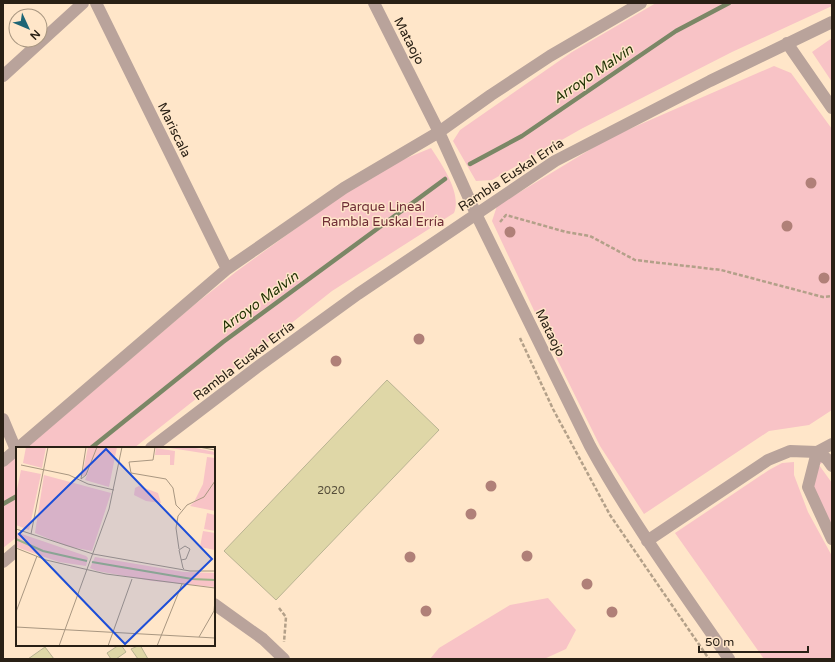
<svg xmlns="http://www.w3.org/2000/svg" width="835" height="662" viewBox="0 0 835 662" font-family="'Varela Round',sans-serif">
<rect width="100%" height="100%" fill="#ffe6c9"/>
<path fill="#f8c3c6" d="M656,3H832V6L732,52L581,129L492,180L476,181L453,141L460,130L572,52Z
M832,38V82L812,52Z
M774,66L791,73L832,129V410L809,425L769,431L644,514L600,446L553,351L492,221L497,206L609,138Z
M431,148C442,165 462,193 454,213L332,291L134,448H26L194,305L237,271L335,200L390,165Z
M817,452L827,459L819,465L832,483V539L808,487Z
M17,455V537L3,548V467Z
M794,462V475L808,512L832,556V659H764L675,533L769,470L782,463Z
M548,598L576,630L566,649L544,659H430L439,648L510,605Z"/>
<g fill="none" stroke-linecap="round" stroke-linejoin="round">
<path stroke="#7b8766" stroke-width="4.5" d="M470,164L522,136L676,31L729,3
M91,448L223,342L445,179
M3,504L17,496"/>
</g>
<path fill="#dfd7a7" stroke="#b9b392" d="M387,380L439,430L276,600L224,551Z
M119,645H121L126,652L116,659H111L107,653Z
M140,645L148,659H138L131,649Z
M45,647L54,659H28Z"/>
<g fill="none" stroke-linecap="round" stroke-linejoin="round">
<path stroke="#b3a089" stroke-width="2.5" stroke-dasharray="4 2" stroke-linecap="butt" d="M500,222L506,215L566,232L590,236L635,260L721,270L823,297L832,296
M520,338L553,409L610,515L709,659
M279,608L286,617L284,642"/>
<path stroke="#b9a39b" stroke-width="12" d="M96,3L227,269
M374,3L439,132L476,214L590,446C631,521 681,589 729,659
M787,43L832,108
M3,76L83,3
M3,419L16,450
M18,448L227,269L344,188L439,132L491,95L550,56L641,3
M151,448L256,368L358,294L555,161L710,81L832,22
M817,452L808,487L832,539
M817,452L827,459L832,466
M3,461L17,449
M647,541L768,460L790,451L817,452L832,444
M3,562L17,550
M214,604L263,639L284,659"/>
</g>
<g fill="#b08078">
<circle cx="811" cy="183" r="5.5"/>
<circle cx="787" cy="226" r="5.5"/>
<circle cx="510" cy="232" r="5.5"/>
<circle cx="824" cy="278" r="5.5"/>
<circle cx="419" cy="339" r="5.5"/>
<circle cx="336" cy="361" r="5.5"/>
<circle cx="491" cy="486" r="5.5"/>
<circle cx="471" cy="514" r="5.5"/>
<circle cx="527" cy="556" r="5.5"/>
<circle cx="410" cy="557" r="5.5"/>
<circle cx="587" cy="584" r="5.5"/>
<circle cx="426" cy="611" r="5.5"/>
<circle cx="612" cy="612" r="5.5"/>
</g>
<g text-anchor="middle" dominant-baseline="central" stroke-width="3" stroke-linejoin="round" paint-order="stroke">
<g font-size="11" fill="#564e3a">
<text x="331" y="490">2020</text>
</g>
<g font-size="13" fill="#292015" stroke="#ffe6c9">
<text transform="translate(409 41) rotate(63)">Mataojo</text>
<text transform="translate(174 130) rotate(64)">Mariscala</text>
<text transform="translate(511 175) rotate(-33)">Rambla Euskal Erría</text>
<text transform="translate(550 333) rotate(64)">Mataojo</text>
<text transform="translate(244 361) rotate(-37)">Rambla Euskal Erría</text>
</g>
<g font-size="13" fill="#6f2d36" stroke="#ffe6c9">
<text x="383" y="207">Parque Lineal<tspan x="383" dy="15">Rambla Euskal Erría</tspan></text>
</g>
<g font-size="14" font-style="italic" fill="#1e3000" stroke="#ffe6c9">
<text transform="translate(593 74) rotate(-34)">Arroyo Malvín</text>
<text transform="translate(259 302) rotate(-36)">Arroyo Malvín</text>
</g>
</g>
<g transform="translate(16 447)">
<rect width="199" height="199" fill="#ffe6c9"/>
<path d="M10,0H30L26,21L7,16ZM72,0H101L93,40L69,33L80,6L70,28L66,29ZM148,0H175L199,5V8ZM140,1L159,4L158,18H154V8H139ZM191,10L199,11V64L174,59L178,55L187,37ZM5,23L25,27L13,83L0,78V47ZM28,28L95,46L76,104L50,99L19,86ZM123,39L142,46L145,56L130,54L118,48L119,41ZM191,66L199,68V84L188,82ZM187,84L199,86V103L184,100ZM0,85L70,109L72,111L70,119L43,115L0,100ZM79,110L168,125L199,126V140L136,134L81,124L74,121Z" fill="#f8c3c6"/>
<path fill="none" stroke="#9eb389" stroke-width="2" d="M0,92L27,104L71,114M76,115L176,132L199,133"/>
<path fill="none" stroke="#a99781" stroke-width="1" d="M139,0L137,13L113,15L115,26L150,32L157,41L160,58L165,63M183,0L199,3M5,18L53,28L72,37L98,43M65,32L70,28L81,0M65,32L70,0M0,82L77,107L174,124H199M15,87L32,0M0,101L30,113L90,127L199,141M163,102L160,81L162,69L171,58L188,50L199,34M165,113L170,112L174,102L169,99L163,103L167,121L168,122M0,165L21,109M0,180L199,191M183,190L198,164L199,153M43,199L93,62L106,0M92,199L116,132M141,199L166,137"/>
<path fill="#1d4ed8" fill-opacity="0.15" stroke="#1d4ed8" stroke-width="2" d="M90,2L196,112L109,197L3,87Z"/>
<rect width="199" height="199" fill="none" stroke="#292015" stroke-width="2"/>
</g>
<rect width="835" height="662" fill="none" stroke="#292015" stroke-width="8"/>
<g transform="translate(28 28) rotate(134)"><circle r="19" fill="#ffe6c9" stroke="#a99781"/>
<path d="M0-3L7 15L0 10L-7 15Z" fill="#1e6575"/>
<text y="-6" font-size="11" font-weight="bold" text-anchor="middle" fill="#292015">N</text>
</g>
<path d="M699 646v6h109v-6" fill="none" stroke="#292015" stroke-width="2"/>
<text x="705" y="646" font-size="12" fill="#292015" stroke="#ffe6c9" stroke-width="3" paint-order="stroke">50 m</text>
</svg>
